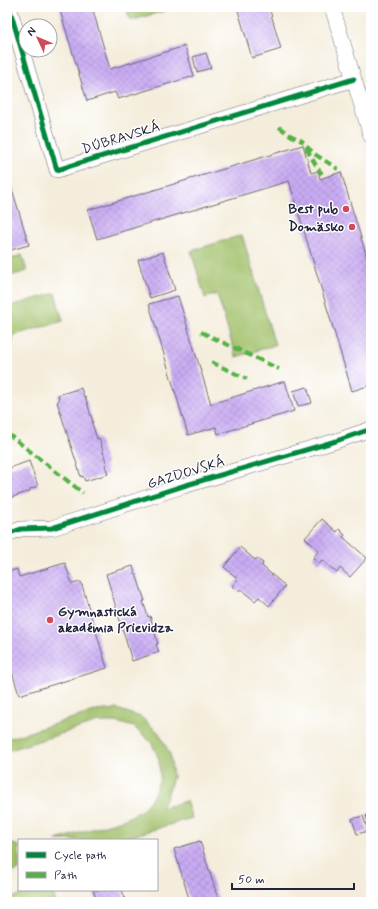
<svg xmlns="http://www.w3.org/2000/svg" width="378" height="909" viewBox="0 0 378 909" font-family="Mynerve,sans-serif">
<defs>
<pattern id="building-cross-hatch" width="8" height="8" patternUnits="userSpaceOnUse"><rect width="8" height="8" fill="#c9abf3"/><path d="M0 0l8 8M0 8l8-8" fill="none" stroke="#ac93d1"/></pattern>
</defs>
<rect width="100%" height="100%" fill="#fff"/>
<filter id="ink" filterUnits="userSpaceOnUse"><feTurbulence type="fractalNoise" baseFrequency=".025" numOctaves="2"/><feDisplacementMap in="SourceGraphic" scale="8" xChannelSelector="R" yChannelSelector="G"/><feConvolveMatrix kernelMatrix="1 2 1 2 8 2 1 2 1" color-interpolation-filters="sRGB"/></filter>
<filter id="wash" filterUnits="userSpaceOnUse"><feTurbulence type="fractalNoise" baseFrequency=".012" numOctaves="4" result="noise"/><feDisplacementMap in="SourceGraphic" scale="16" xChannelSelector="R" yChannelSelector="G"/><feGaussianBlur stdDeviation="0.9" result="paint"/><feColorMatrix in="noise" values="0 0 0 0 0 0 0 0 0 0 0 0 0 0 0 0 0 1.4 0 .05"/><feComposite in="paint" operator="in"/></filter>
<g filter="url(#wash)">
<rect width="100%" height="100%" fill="#f4eddb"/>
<path fill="#a1c069" stroke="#627152" d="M126,7H173L174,8L130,21Z
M242,235L275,345L236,357L217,294L205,298L191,251Z
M22,255L27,271L7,277V260Z
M55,293L63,321L11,336L7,322V307Z
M117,709L141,717L159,733L170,754L173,777L167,796L161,808L186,801L192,818L119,840H56L125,819L141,811L152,798L160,779L159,759L151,742L134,727L116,722H98L10,750L7,751V739L95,711Z
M7,842L19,846V870L7,874Z
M38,890H52L56,902H7V899Z"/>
<g id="blocks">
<path fill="url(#building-cross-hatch)" d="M59,7H92L110,69L185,46L194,76L118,99L115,92L87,101Z
M237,7H269L281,49L252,58Z
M206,53L211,68L197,72L193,57Z
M303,145L311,173L318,171L320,179L341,172L371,271V385L352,391L289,181L97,239L88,210Z
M7,172L29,245L7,251Z
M163,252L175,290L150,298L138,260Z
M178,296L211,404L285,381L294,411L218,434L216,427L188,435L149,304Z
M307,387L312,403L298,406L293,391Z
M81,388L84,397L85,396L93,422L92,423L97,439L99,438L107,465H105L108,474L85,481L83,476L81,477L57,402L59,401L58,395Z
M29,461L38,486L30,489V491L7,499V469Z
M322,519L337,532L339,529L345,535L343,537L367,558L350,577L340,568L337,573L322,560L319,563L313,558L319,550L305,538Z
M240,547L255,560L257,558L260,561L263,563L262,566L285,586L269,606L259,597L255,601L240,589L238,592L232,586L238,579L224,567Z
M65,563L72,584L81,582L107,668L19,695L7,655V578H9L8,572L17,569L19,577Z
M133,566L135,574H136L145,601H143L148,617L150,616L158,644H156L159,652L132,661L106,574Z
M371,814V824H369L366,815Z
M363,816L368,831L357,834L352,819Z
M200,841L219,902H190L174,849Z
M93,890H122L126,902H97Z"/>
</g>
</g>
<g filter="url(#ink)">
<use href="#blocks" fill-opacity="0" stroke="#6c6973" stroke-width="1"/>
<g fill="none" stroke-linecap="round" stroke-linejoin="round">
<defs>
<path id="street" d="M9,7L57,170L354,79
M332,7L371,136
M7,534L21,529L52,528L183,486L336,441L371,429"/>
</defs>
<use href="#street" stroke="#6c6973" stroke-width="16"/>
<use href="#street" stroke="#fff" stroke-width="15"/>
<path stroke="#55b146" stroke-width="4" stroke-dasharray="8 4" stroke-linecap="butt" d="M279,127L290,135L304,142
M306,146L316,155L338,169
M306,148L317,167L322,174
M201,332L279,369
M7,339L11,336
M211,362L247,379
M7,433L83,493"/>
<defs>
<path id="cycleway" d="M9,7L57,170L354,79
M7,534L21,529L52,528L183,486L336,441L371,429"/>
</defs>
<use href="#cycleway" stroke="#fff" stroke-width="8"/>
<use href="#cycleway" stroke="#00873e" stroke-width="5"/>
</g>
</g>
<g fill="#d1495b" stroke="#fff" stroke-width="1.5">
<circle cx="346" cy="209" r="4"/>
<circle cx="352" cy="227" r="4"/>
<circle cx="50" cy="620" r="4"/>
</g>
<g text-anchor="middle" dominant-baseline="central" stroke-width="3" stroke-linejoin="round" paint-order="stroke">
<g font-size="14" fill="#22223b" stroke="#fff">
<text transform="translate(121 138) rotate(-17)">DÚBRAVSKÁ</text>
<text transform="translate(186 473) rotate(-17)">GAZDOVSKÁ</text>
</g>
<g font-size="14" font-weight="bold" fill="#22223b" stroke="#fff" text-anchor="end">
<text x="338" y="209">Best pub</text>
<text x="344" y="227">Domäsko</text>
<text x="58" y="612" text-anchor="start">Gymnastická<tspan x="58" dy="16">akadémia Prievidza</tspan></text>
</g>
</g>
<rect width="378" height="909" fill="none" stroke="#fff" stroke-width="24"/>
<rect x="18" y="839" width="140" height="52" fill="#ffffff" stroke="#a7a7b1"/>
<rect x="26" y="852" width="20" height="6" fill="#00873e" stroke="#a7a7b1"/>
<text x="54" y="859" font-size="12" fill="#22223b">Cycle path</text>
<rect x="26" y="872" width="20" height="6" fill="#55b146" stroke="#a7a7b1"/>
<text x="54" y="879" font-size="12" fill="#22223b">Path</text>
<g transform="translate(38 38) rotate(314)"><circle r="19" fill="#ffffff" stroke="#a7a7b1"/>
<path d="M0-3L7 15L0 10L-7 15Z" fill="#d1495b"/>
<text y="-6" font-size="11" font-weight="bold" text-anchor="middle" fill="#22223b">N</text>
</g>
<path d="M232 883v6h122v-6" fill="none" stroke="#22223b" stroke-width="2"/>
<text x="238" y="883" font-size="12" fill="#22223b" stroke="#ffffff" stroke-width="3" paint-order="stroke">50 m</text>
</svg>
